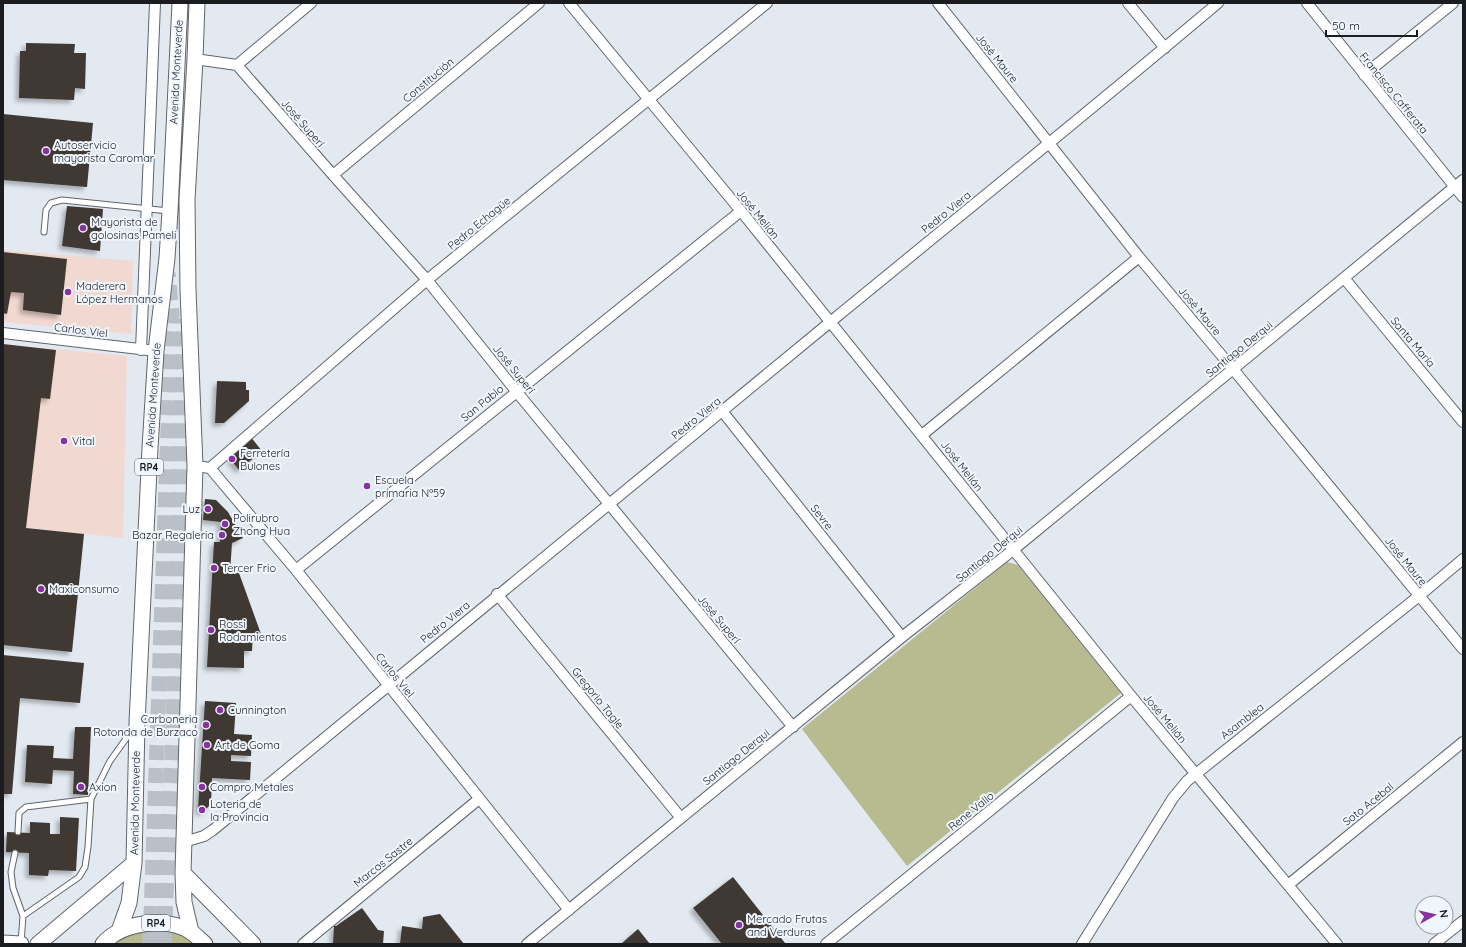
<svg xmlns="http://www.w3.org/2000/svg" width="1466" height="947" viewBox="0 0 1466 947" font-family="Quicksand,sans-serif">
<defs>
<filter id="shadow"><feDropShadow dx="-3.5" dy="3.5" stdDeviation="2" flood-color="#0004"/></filter>
</defs>
<rect width="100%" height="100%" fill="#e2e9f1"/>
<path fill="#f1d8d0" d="M3,250L133,261L131,334L3,322Z
M3,344L127,356L123,538L3,525Z"/>
<path fill="#b7bb8f" d="M1007,562L1018,565L1121,693L907,866L802,729Z
M169,929L185,936L194,944H115C129,928 149,930 169,929Z"/>
<path fill="#3f3933" filter="url(#shadow)" d="M26,43L75,44L74,53H86L85,89L75,88L74,100L19,98L20,51H26Z
M3,114L93,123L87,187L3,180Z
M67,206L103,209L100,251L62,246Z
M3,252L67,259L61,315L23,310L24,293L11,292L7,314L3,313Z
M3,344L56,350L50,399L41,398L26,528L84,534L72,652L3,645Z
M217,381L246,382V390H249V401L224,423H215Z
M250,436L262,451L239,470L231,460L232,452Z
M205,499L216,500L228,512L243,538L232,543L230,572L239,573L261,634L253,633L252,651H244V668L207,667L214,542H220L221,522L203,520Z
M3,655L84,663L80,703L20,698L12,794H3Z
M205,701L236,703L234,734L252,735L251,756L231,755V761L251,762L250,780L212,778L211,804L202,813L198,810Z
M75,727H91L88,795L73,794L74,771L53,770L52,784L25,782L27,745L54,746L53,758L73,759Z
M60,817L79,818L76,871L49,870L48,876L29,875V853L6,852L7,832L30,833V822L50,823V834H60Z
M733,877L785,943L783,944H722L693,908Z
M362,908L378,930L384,931L383,944H333L334,926H336Z
M440,914L464,944H400L402,926L422,929L423,917Z
M638,929L650,944H621Z"/>
<g fill="none" stroke-linecap="round" stroke-linejoin="round">
<path stroke="#bac0c7" stroke-width="15" stroke-dasharray="15 8" stroke-linecap="butt" d="M150,944L172,313L168,273
M164,944L173,728L184,319"/>
<defs>
<path id="lane" d="M44,232L46,210L51,203L62,200L169,211
M18,832L19,813L26,807L91,799L110,761L133,729
M15,853L11,872L13,888L23,916L21,943
M23,916L79,877L85,867L88,847L91,799"/>
<path id="street" d="M569,3L741,211L1131,696L1337,944
M938,3L1139,257L1233,369L1463,649
M1128,3L1165,48
M1307,3L1463,197
M195,59L237,65L333,175L427,280L516,391L793,727
M237,65L311,3
M1364,75L1453,3
M333,175L539,3
M1344,278L1463,422
M3,333L148,350
M141,350L155,3
M722,411L902,637
M922,435L1139,257
M203,467L210,468L296,570L569,910
M210,468L427,280L767,3
M296,570L741,211
M497,594L681,818
M184,842L204,836L213,830C419,659 626,489 834,319C962,214 1091,110 1218,3
M1288,885L1463,742
M303,944L479,799
M527,944L902,637L1013,550L1463,180
M826,944L1131,696
M1082,944L1173,798L1187,781L1419,596L1463,559
M1434,944L1463,921"/>
<path id="primary" d="M183,873L253,944
M119,931L129,903L134,863L137,723L150,448L156,351L167,258L170,211L180,3
M191,932L184,902L183,873L195,466L188,290L187,200L195,59L197,3
M3,943L21,944
M38,944L134,863
M103,944C121,922 167,916 191,932C196,935 200,940 205,944"/>
</defs>
<use href="#lane" stroke="#60656c" stroke-width="7"/>
<use href="#street" stroke="#60656c" stroke-width="12"/>
<use href="#primary" stroke="#60656c" stroke-width="17"/>
<use href="#lane" stroke="#fff" stroke-width="5"/>
<use href="#street" stroke="#fff" stroke-width="10"/>
<use href="#primary" stroke="#fff" stroke-width="15"/>
</g>
<g fill="#88319f" stroke="#f0f6fe" stroke-width="1.5">
<circle cx="46" cy="151" r="4"/>
<circle cx="83" cy="228" r="4"/>
<circle cx="68" cy="292" r="4"/>
<circle cx="64" cy="441" r="4"/>
<circle cx="232" cy="459" r="4"/>
<circle cx="367" cy="486" r="4"/>
<circle cx="208" cy="509" r="4"/>
<circle cx="225" cy="524" r="4"/>
<circle cx="222" cy="535" r="4"/>
<circle cx="214" cy="568" r="4"/>
<circle cx="41" cy="589" r="4"/>
<circle cx="211" cy="630" r="4"/>
<circle cx="220" cy="710" r="4"/>
<circle cx="206" cy="725" r="4"/>
<circle cx="207" cy="745" r="4"/>
<circle cx="81" cy="787" r="4"/>
<circle cx="202" cy="787" r="4"/>
<circle cx="202" cy="810" r="4"/>
<circle cx="739" cy="925" r="4"/>
</g>
<g text-anchor="middle" dominant-baseline="central" stroke-width="4" stroke-linejoin="round" paint-order="stroke">
<g fill="#f0f6fe" stroke="#5a5d62" stroke-width="1">
<rect x="135" y="459" width="28" height="16" rx="3"/>
<rect x="142" y="915" width="28" height="16" rx="3"/>
</g>
<g font-size="10" font-weight="bold" fill="#1a1c1f">
<text x="149" y="467">RP4</text>
<text x="156" y="923">RP4</text>
</g>
<g font-size="11" fill="#1a1c1f" stroke="#f0f6fe">
<text transform="translate(997 58) rotate(51)">José Maure</text>
<text transform="translate(176 72) rotate(-87)">Avenida Monteverde</text>
<text transform="translate(428 80) rotate(-40)">Constitución</text>
<text transform="translate(1394 93) rotate(51)">Francisco Cafferata</text>
<text transform="translate(303 123) rotate(49)">José Superí</text>
<text transform="translate(946 212) rotate(-39)">Pedro Viera</text>
<text transform="translate(758 214) rotate(51)">José Melián</text>
<text transform="translate(479 223) rotate(-39)">Pedro Echagüe</text>
<text transform="translate(1200 311) rotate(50)">José Maure</text>
<text transform="translate(81 330) rotate(7)">Carlos Viel</text>
<text transform="translate(1413 342) rotate(50)">Santa María</text>
<text transform="translate(1239 349) rotate(-39)">Santiago Derqui</text>
<text transform="translate(514 369) rotate(51)">José Superí</text>
<text transform="translate(153 395) rotate(-86)">Avenida Monteverde</text>
<text transform="translate(482 403) rotate(-39)">San Pablo</text>
<text transform="translate(696 418) rotate(-39)">Pedro Viera</text>
<text transform="translate(962 466) rotate(52)">José Melián</text>
<text transform="translate(822 517) rotate(52)">Sevre</text>
<text transform="translate(989 554) rotate(-39)">Santiago Derqui</text>
<text transform="translate(1406 561) rotate(51)">José Maure</text>
<text transform="translate(719 619) rotate(50)">José Superí</text>
<text transform="translate(445 622) rotate(-39)">Pedro Viera</text>
<text transform="translate(395 675) rotate(51)">Carlos Viel</text>
<text transform="translate(598 698) rotate(51)">Gregorio Tagle</text>
<text transform="translate(1165 718) rotate(50)">José Melián</text>
<text transform="translate(1242 721) rotate(-38)">Asamblea</text>
<text transform="translate(736 757) rotate(-39)">Santiago Derqui</text>
<text transform="translate(135 803) rotate(-89)">Avenida Monteverde</text>
<text transform="translate(1368 804) rotate(-39)">Soto Acebal</text>
<text transform="translate(971 811) rotate(-39)">Rene Vallo</text>
<text transform="translate(383 862) rotate(-39)">Marcos Sastre</text>
</g>
<g font-size="11" fill="#1a1c1f" stroke="#f0f6fe" text-anchor="start">
<text x="54" y="145">Autoservicio<tspan x="54" dy="13">mayorista Caromar</tspan></text>
<text x="91" y="222">Mayorista de<tspan x="91" dy="13">golosinas Pameli</tspan></text>
<text x="76" y="286">Maderera<tspan x="76" dy="13">López Hermanos</tspan></text>
<text x="72" y="441">Vital</text>
<text x="240" y="453">Ferretería<tspan x="240" dy="13">Bulones</tspan></text>
<text x="375" y="480">Escuela<tspan x="375" dy="13">primaria Nº59</tspan></text>
<text x="200" y="509" text-anchor="end">Luz</text>
<text x="233" y="518">Polirubro<tspan x="233" dy="13">Zhong Hua</tspan></text>
<text x="214" y="535" text-anchor="end">Bazar Regaleria</text>
<text x="222" y="568">Tercer Frio</text>
<text x="49" y="589">Maxiconsumo</text>
<text x="219" y="624">Rossi<tspan x="219" dy="13">Rodamientos</tspan></text>
<text x="228" y="710">Cunnington</text>
<text x="198" y="719" text-anchor="end">Carboneria<tspan x="198" dy="13">Rotonda de Burzaco</tspan></text>
<text x="215" y="745">Art de Goma</text>
<text x="89" y="787">Axion</text>
<text x="210" y="787">Compro Metales</text>
<text x="210" y="804">Loteria de<tspan x="210" dy="13">la Provincia</tspan></text>
<text x="747" y="919">Mercado Frutas<tspan x="747" dy="13">and Verduras</tspan></text>
</g>
</g>
<rect width="1466" height="947" fill="none" stroke="#1a1c1f" stroke-width="8"/>
<g transform="translate(1434 915) rotate(82)"><circle r="19" fill="#f0f6fe" stroke="#9a9fa5"/>
<path d="M0-3L7 15L0 10L-7 15Z" fill="#88319f"/>
<text y="-6" font-size="11" font-weight="bold" text-anchor="middle" fill="#1a1c1f">N</text>
</g>
<path d="M1326 30v6h91v-6" fill="none" stroke="#1a1c1f" stroke-width="2"/>
<text x="1332" y="30" font-size="12" fill="#1a1c1f" stroke="#f0f6fe" stroke-width="3" paint-order="stroke">50 m</text>
</svg>
